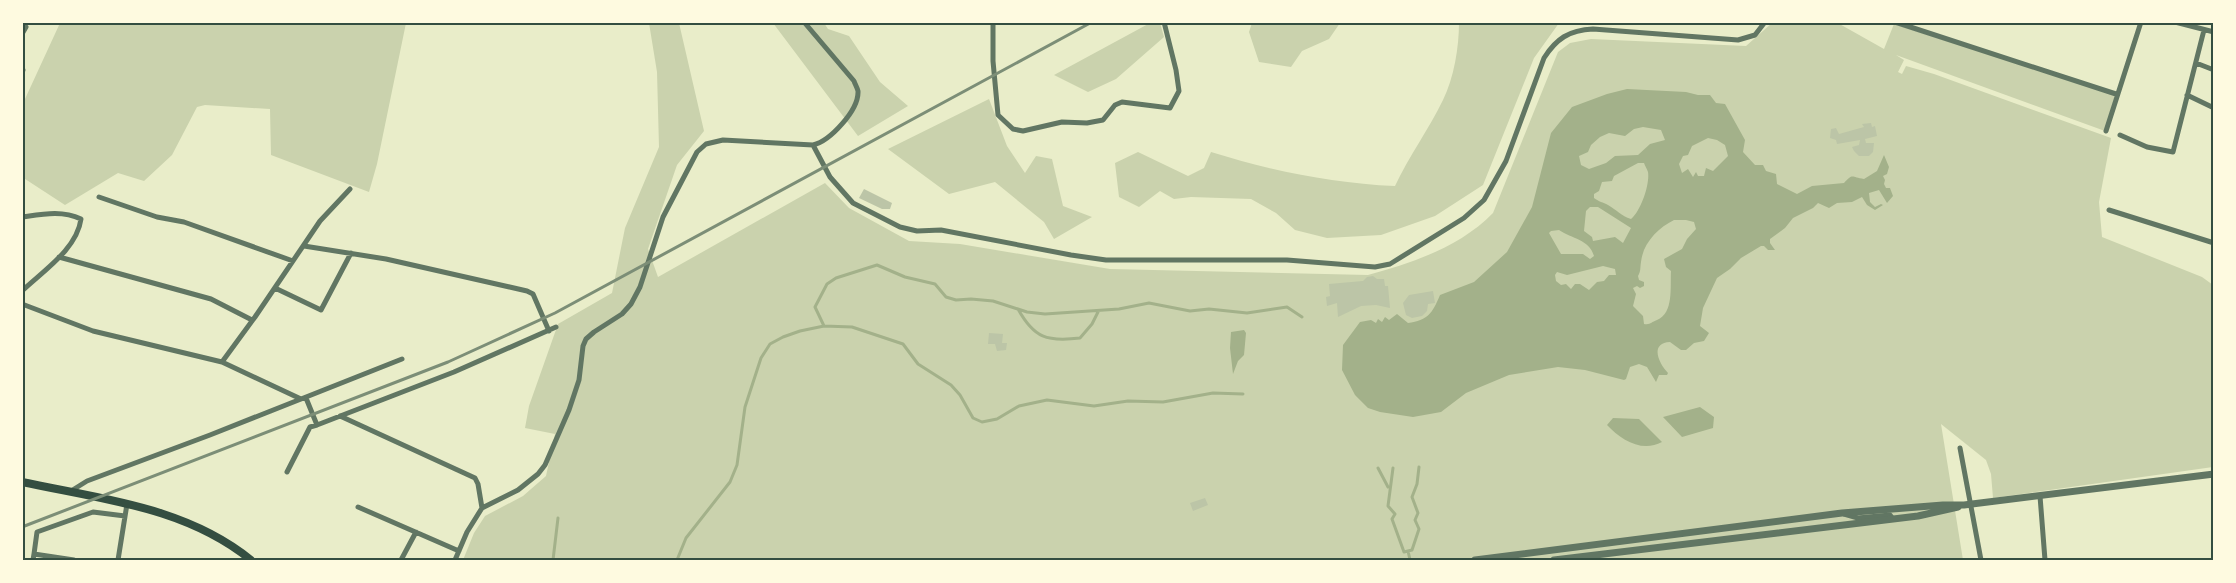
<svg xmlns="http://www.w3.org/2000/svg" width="2236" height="583" viewBox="0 0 2236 583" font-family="'Sofia Sans Condensed',sans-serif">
<rect width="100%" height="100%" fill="#e9edc9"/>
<path fill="#cad2ad" d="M1836,22L1884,49L1894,24L2115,95L2105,131L1896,55L1904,60L1898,72L1902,74L1906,66L1934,74L2111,138L2099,202L2102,237L2202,277L2213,285V467L1993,498L1991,474L1986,460L1941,424L1963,560H463L474,533L485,516L523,496L546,476L555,434L525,428L529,406L558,324L612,293L625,228L659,147L657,72L649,23H679L704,131L677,165L648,249L658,277L825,183L849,208L909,241L960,244L1110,269L1368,275C1412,263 1460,247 1493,213L1558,52L1570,43L1591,39L1746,46L1772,23Z
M60,23H406L377,164L369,192L271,155L270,109L205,105L197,107L172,155L144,181L118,173L65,205L22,177L23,99H25Z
M773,23H824L828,29L849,36L880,82L908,106L858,136Z
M1150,23H1160L1164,37L1116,79L1088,92L1054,75Z
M1252,23V22L1340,23L1329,39L1302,51L1291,67L1259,62L1249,32Z
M1459,23H1559L1534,58L1483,185L1435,216L1381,235L1327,238L1295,230L1276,213L1251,199L1191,197L1174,199L1160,191L1139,207L1119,197L1115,163L1138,152L1188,176L1204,168L1211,152C1272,171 1332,183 1395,186C1409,156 1429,129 1443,100C1454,78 1459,47 1459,23Z
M989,99L1007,146L1025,173L1036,156L1052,159L1063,206L1092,217L1054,239L1044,222L995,182L949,194L888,149Z"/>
<path fill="#a3b18a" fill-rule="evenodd" d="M1627,89L1686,92L1698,95H1710L1716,103L1725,104L1745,140L1743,152L1755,165H1763L1766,171L1776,174L1777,184L1797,194L1812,186L1844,183C1853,173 1851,177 1864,179L1877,171L1884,155L1889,167L1887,174L1883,176L1885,180L1884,184L1886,188H1890L1893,196L1887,203L1879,190L1869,193L1870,202L1875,207L1881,204L1883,205L1875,210L1867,205L1862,197L1852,202L1837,203L1829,208L1818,203L1813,208L1793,218L1785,228L1770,239V243L1775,250H1768L1764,246H1761L1741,258L1730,269L1717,278L1703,308L1700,326L1709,333L1704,341L1694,343L1686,350H1681L1670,342C1649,343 1659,364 1668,373L1667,375H1659L1656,382L1647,367L1639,364L1630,367L1626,379L1624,380L1585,370L1558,367L1509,375L1466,393L1441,412L1413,417L1380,412L1368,408L1355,395L1342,370L1343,345L1360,322L1371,320L1376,323L1378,319L1382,322L1385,317L1389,320L1397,314L1408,323C1428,320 1432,314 1440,295L1474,282L1507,252L1532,207L1551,133L1572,107L1607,94ZM1643,127L1661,130L1665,140L1650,144L1638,155L1615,156L1606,163L1589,169L1581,165L1579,156L1588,152L1591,145L1600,137L1609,133L1625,136L1634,129ZM1708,138L1717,140L1725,145L1728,156L1713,171L1706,168L1704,176H1698L1696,172L1693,177L1688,169L1682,173L1679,164L1683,156L1688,155L1692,146ZM1638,163H1644C1645,166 1647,169 1648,172C1650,184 1641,211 1631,219C1621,216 1617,210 1608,205C1603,202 1599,202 1594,198V194L1599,191L1602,182L1612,181L1614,176ZM1590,207H1598L1631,228L1623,243L1615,237L1593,241L1592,237L1584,231L1586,211ZM1674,220H1686L1694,222L1696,229L1687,239L1682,249L1664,259L1666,267L1671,271C1670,287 1674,313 1657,320C1651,322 1651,325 1644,324L1643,316L1633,306L1636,294L1633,288L1637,286L1640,288L1644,286V282L1639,280L1638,276C1641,271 1640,268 1641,262C1643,243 1658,228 1674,220ZM1559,230C1572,239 1589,239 1594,256L1590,259L1583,254H1561L1549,233L1551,231ZM1603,266L1615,269L1616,275H1609L1604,281L1597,282L1589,290L1580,284H1575L1571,289L1566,284L1561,285L1556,281L1555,275L1557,272L1567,275Z
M1244,330L1246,333L1244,355L1238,361L1233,374L1230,348L1231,332Z
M1700,407L1714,417L1713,428L1682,437L1663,417Z
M1613,418L1639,419L1662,442C1642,453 1621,440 1607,425Z"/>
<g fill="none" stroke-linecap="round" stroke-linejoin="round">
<path stroke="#a3b18a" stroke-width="3" d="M1018,309C1034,338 1047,342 1080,338L1092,324L1098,312
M824,326L815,307L827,284L836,278L877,265L905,277L935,284L946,297L956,300L971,299L993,301L1027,312L1045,314L1119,309L1149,303L1190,311L1209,309L1247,313L1287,307L1302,317
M1378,468L1388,487
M1393,468L1388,506L1395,514L1392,519L1404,552L1408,551L1410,560
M1408,551L1412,550L1419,529L1415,520L1418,513L1412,497L1417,484L1419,467
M553,560L558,518
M677,560L686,538L730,482L737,465L745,407L761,358L770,344L783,337L800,331L824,326L852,327L903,344L918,364L951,385L960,395L973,418L982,422L997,419L1019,406L1047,400L1094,406L1128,401L1163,402L1213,393L1243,394"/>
</g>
<path fill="#bcc5a7" d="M1871,123L1872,127L1875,126L1877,136L1865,139L1866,143H1874L1873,152L1869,156H1859L1854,151L1852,147L1859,145L1860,140L1837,144L1836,140L1830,138L1831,129L1836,128L1839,134L1864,127L1862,124Z
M864,189L892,203L890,209H882L859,198Z
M1373,276L1377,279H1384L1385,286H1388L1390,308L1376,305L1361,306L1338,317L1337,303L1327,306L1326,297L1330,296L1329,284L1363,281L1367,277Z
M1433,291L1435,303L1428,304L1427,311L1422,316L1412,318L1406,315L1403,303L1409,295Z
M989,333L1003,334L1002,343H1007L1006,350L997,351L995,344H988Z
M1205,498L1208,505L1193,511L1190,503Z"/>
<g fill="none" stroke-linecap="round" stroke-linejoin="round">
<path stroke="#617663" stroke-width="5" d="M993,22V61L998,115L1013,129L1023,131L1062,122L1087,123L1103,120L1115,105L1122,102L1170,108L1179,91L1176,70L1164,22
M1895,22L2116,94
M2175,22L2214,32
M22,24L26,27L22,34
M2196,63L2214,70
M22,70H23
M2187,95L2214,108
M2106,131L2141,22
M2120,135L2147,147L2173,152L2204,30
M813,145L830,177L853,203L900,227L917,231L941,230L1071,255L1106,260H1287L1375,267L1390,264L1464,218L1484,200L1506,161L1544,58C1556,39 1569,30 1593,29L1738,40L1755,35L1765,22
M99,197L157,217L184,222L293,261
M2109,210L2214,243
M22,217C43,214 62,210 81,219C77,249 43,271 22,291
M304,246L386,259L527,291L533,294L549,331
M59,257L211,299L252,320
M275,288L321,310L351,253
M22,304L93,331L222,362L301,399
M222,362L255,317L320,221L350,189
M306,398L317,425L454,372L556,327
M340,416L475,478L478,484L482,508
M1960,448L1981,560
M287,472L310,427L317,425
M71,491L87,481L210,435L402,359
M2040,496L2045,560
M358,507L459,551
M1844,514L1858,518L1890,515L1893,519
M34,554L37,532L93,512L125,516
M33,560L34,554L74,560
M118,560L127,504
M401,560L416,532
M455,560L467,532L482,508L518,490L538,474L545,465L569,410L579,380L583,346L586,339L594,332L622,314L631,304L640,287L663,217L697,152L706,144L723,140L813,145C830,141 859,110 858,91C857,87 855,84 854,81L804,22"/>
<path stroke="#617663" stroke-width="7" d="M1475,560L1842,513L1943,505H1964L2214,474
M1554,560L1918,516L1958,507"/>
<path stroke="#344e41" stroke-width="8" d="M22,482C101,499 186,507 251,560"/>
<path stroke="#7c8e77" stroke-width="3" d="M22,527L448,362L555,313L1092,22"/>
</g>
<rect width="2236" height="583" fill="none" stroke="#fefae0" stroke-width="48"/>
<rect x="24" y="24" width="2188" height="535" fill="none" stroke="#344e41" stroke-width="2"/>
</svg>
